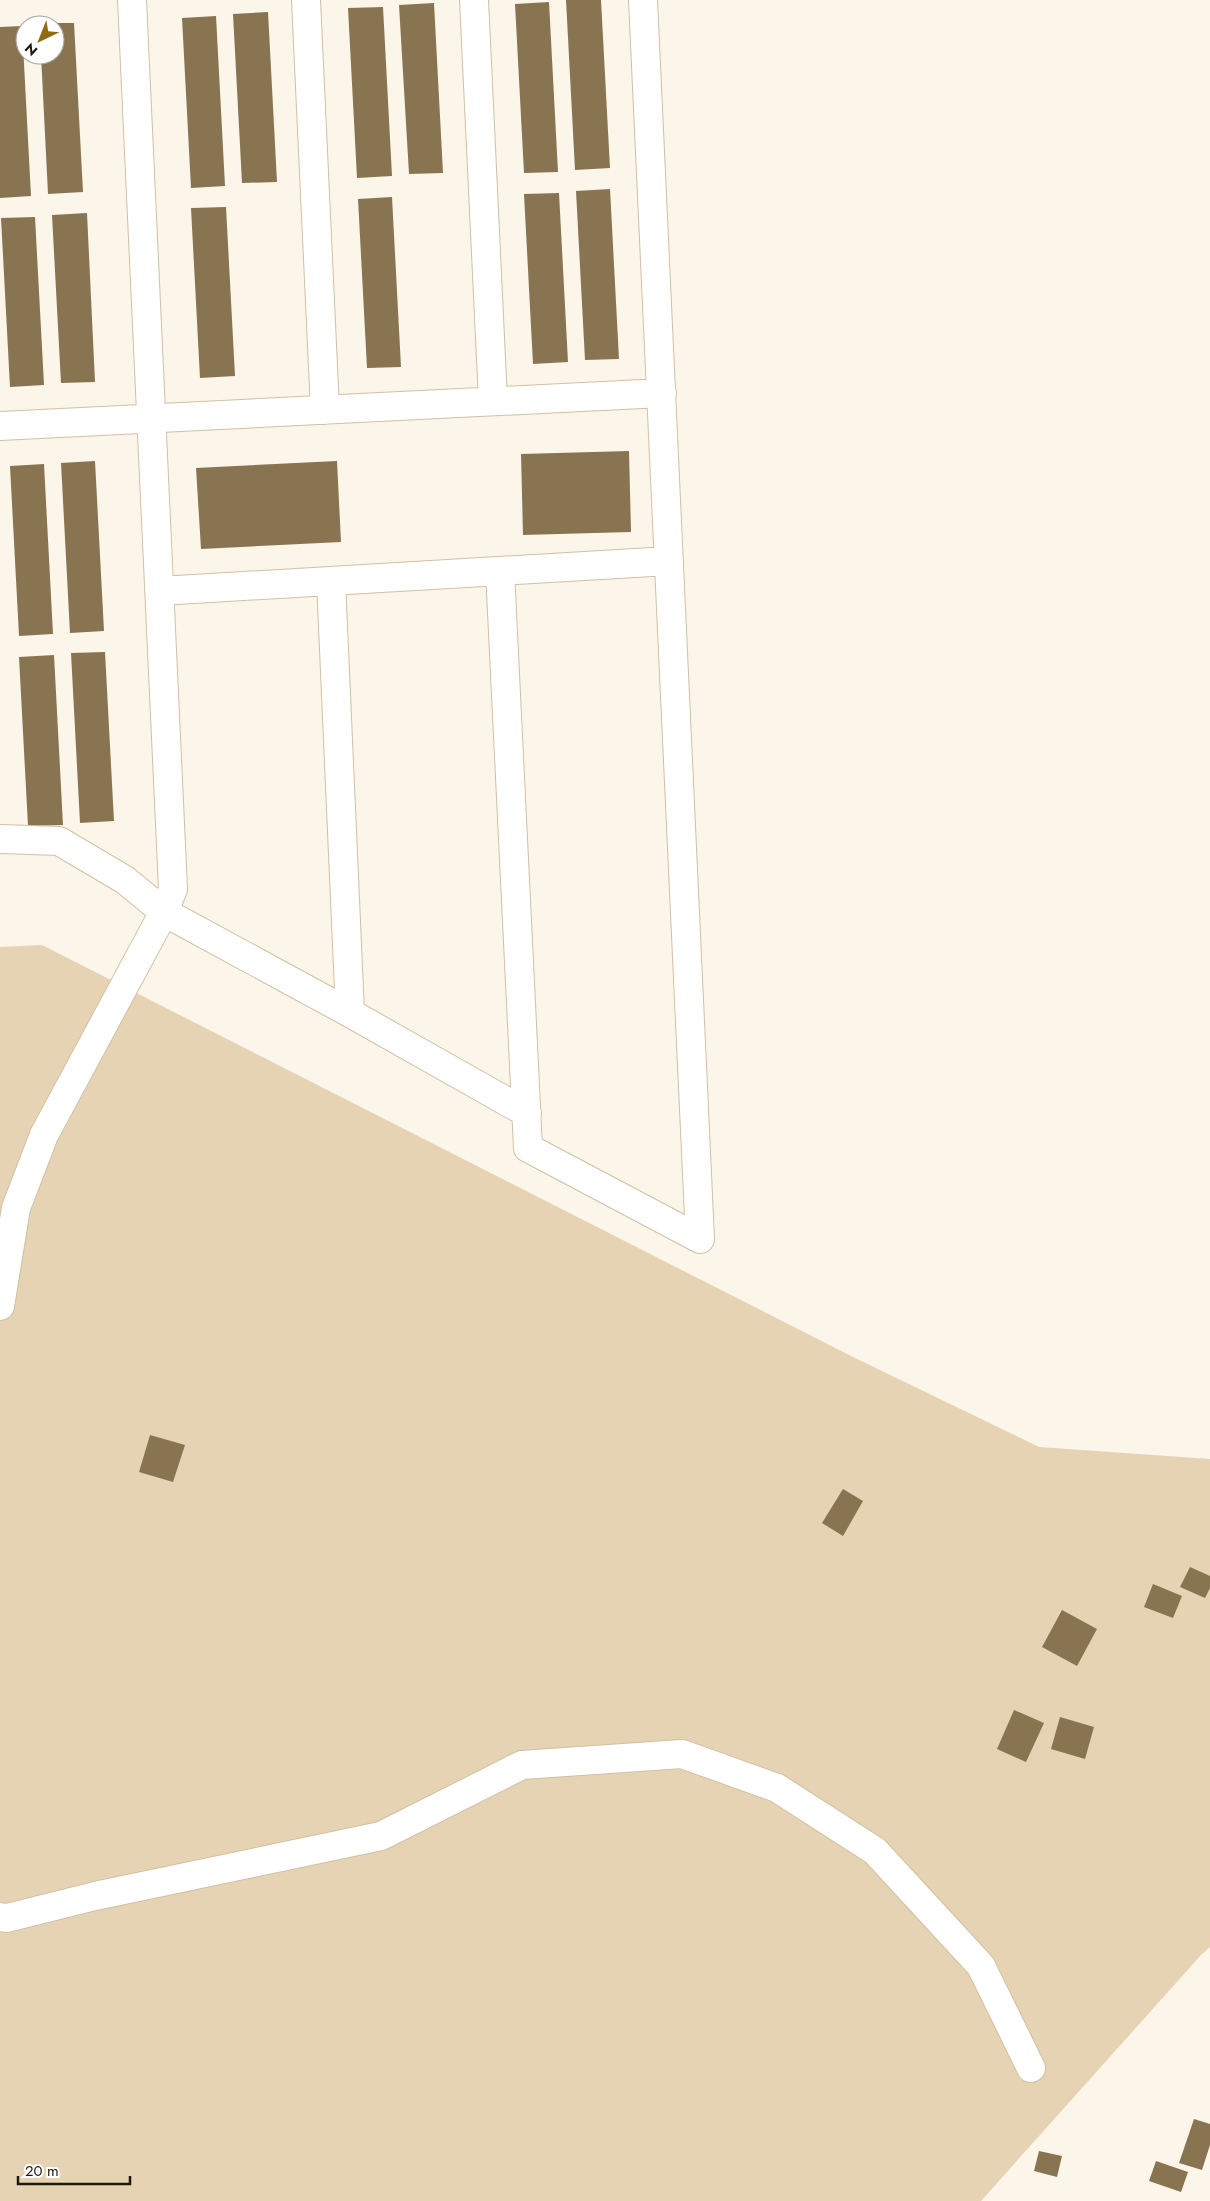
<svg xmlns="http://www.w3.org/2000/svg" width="1210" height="2201" viewBox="0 0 1210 2201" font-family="Jost,sans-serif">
<rect width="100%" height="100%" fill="#fcf5e9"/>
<path fill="#e6d3b3" d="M42,945L853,1357L1039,1447L1210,1459V1947L1201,1955L981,2201H0V947Z"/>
<path fill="#897451" d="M566,0H601L610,168L575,170Z
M549,2L558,172L524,173L515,4Z
M434,3L443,173L409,174L399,5Z
M383,7L392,176L357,178L348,8Z
M268,12L277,182L242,183L233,14Z
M216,16L225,186L191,188L182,18Z
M55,23H74L83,192L48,194L41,55H55Z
M22,26L31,196L0,198V27Z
M610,189L619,359L585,360L576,191Z
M559,193L568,362L533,364L524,194Z
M392,197L401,367L367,368L358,199Z
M226,207L235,376L200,378L191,208Z
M87,213L95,382L61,383L52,215Z
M35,217L44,385L10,387L1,218Z
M629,451L631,532L523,535L521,454Z
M95,461L104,631L70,633L61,463Z
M337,461L341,542L201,549L196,468Z
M44,464L53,634L19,636L10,466Z
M105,652L114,821L80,823L71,653Z
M54,655L63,825L28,826L19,657Z
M150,1435L185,1445L173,1482L139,1472Z
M843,1489L863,1501L843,1536L822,1523Z
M1190,1567L1210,1576V1588L1205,1598L1180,1587Z
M1153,1584L1182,1596L1173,1618L1144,1607Z
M1062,1610L1097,1629L1077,1666L1042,1647Z
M1014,1710L1044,1723L1026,1762L997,1749Z
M1060,1717L1094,1727L1085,1759L1051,1749Z
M1194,2119L1210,2124V2145L1202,2170L1179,2163Z
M1039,2151L1062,2156L1057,2177L1034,2171Z
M1156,2161L1188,2172L1181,2192L1149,2181Z"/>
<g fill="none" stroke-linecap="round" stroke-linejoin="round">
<defs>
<path id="minor" d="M306,0L325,410
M474,0L493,401
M643,0L700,1239
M0,426L662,393
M500,571L528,1148L700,1239
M331,581L350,1013
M160,591L669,561
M0,839L59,841L125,880L164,912L350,1013L527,1113
M0,1306L16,1208L44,1135L164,912L173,889L132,0
M0,1917L7,1918L95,1896L381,1836L522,1765L682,1754L777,1788L875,1851L981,1966L1031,2068"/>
</defs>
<use href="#minor" stroke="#d1c0a3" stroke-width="30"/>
<use href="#minor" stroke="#fff" stroke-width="28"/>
</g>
<g transform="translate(40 40) rotate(223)"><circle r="24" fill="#ffffff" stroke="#a5a39e"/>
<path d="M0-4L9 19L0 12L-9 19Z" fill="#926a12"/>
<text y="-8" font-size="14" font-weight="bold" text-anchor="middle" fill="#1e180d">N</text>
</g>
<path d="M18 2176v8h112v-8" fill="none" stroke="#1e180d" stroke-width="2.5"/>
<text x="25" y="2176" font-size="15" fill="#1e180d" stroke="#ffffff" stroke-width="4" paint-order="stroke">20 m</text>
</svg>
